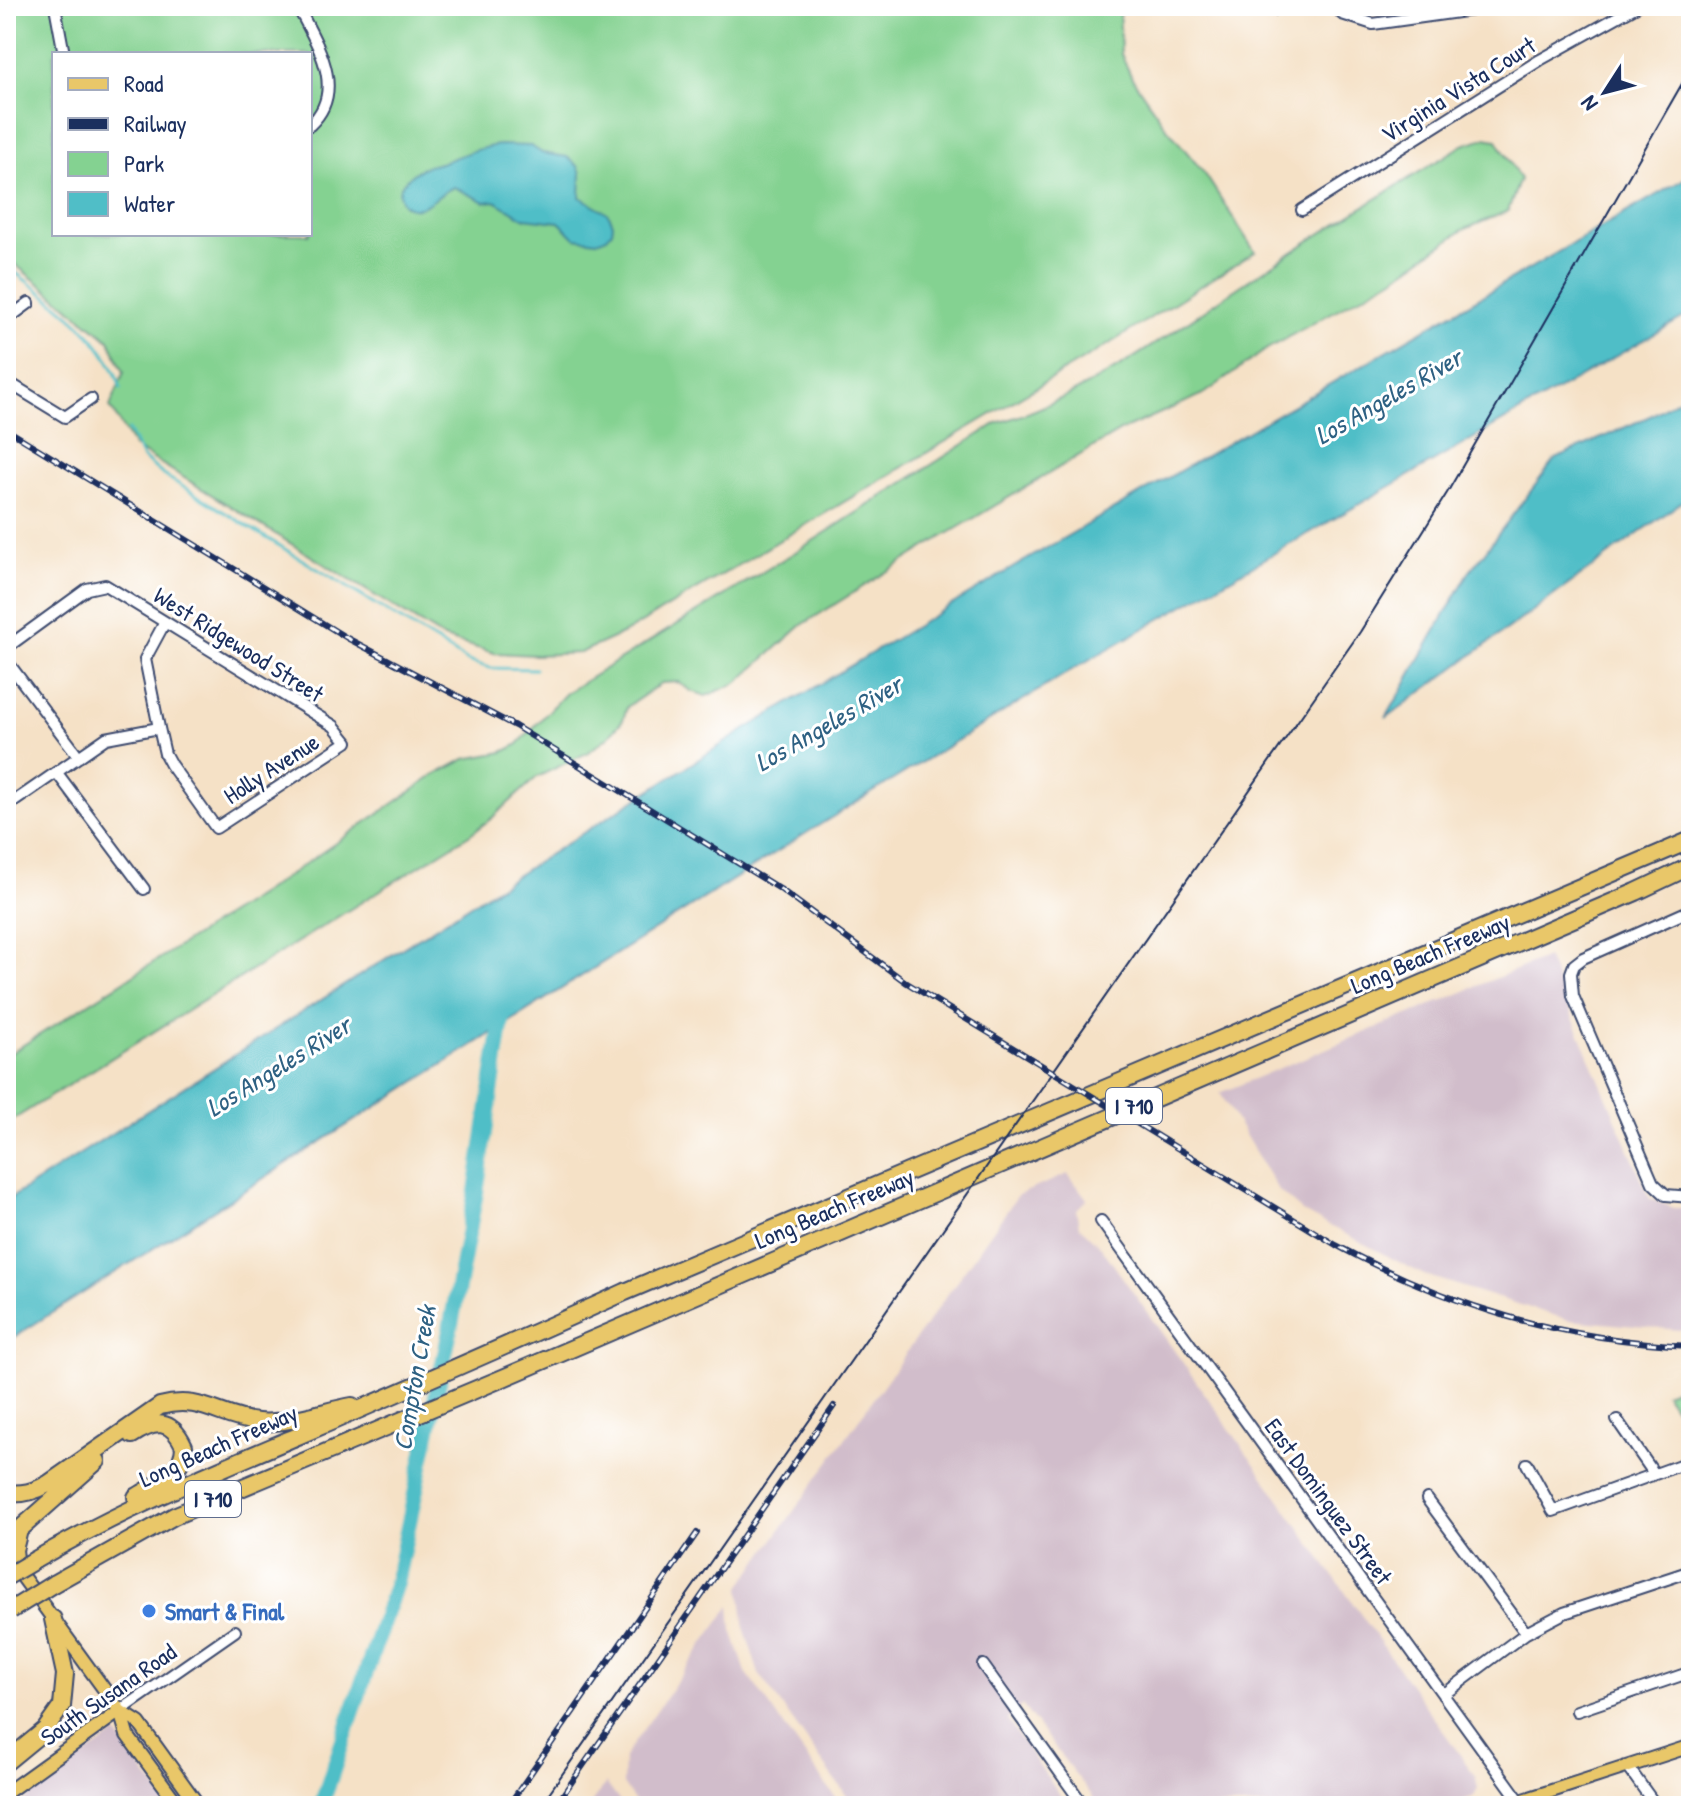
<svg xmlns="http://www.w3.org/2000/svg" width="1697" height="1812" viewBox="0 0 1697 1812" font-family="'Patrick Hand',sans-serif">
<rect width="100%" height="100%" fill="#fff"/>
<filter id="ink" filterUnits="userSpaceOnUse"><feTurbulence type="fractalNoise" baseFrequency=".0125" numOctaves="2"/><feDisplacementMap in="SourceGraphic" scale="16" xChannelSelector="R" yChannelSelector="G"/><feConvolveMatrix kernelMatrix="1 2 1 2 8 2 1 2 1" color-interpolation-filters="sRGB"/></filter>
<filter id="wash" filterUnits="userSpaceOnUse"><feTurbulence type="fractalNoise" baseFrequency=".006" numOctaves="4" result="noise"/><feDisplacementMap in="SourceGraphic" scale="32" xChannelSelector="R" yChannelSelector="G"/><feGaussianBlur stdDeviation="1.8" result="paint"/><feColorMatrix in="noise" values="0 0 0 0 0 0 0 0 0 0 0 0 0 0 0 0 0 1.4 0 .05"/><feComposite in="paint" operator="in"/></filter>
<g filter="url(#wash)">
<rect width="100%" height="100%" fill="#f5e1c6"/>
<path fill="#d1bdcb" d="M1547,957L1650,1199L1674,1208H1691V1331L1569,1320L1424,1275L1303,1212L1278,1190L1220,1093Z
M1068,1174L1087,1199L1076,1210L1079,1226L1101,1247L1475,1776L1478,1789L1474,1796L1454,1806H1100L1022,1705L1007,1720L1068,1806H854L759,1674L745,1630L740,1587L1018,1195Z
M730,1606L732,1630L746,1672L841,1806H638L623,1784L624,1757Z
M116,1733L168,1806H17Z
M606,1783L623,1806H589Z"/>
<path fill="#84d291" stroke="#508078" stroke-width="2" fill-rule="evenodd" d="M6,6H1119L1121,54L1132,78L1166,127L1205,174L1255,252L1106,346L624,633L580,653L535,655L494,653L444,638L134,447L110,407L124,372L109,340L6,257ZM54,54H310V234H54Z
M1485,138L1497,140L1520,179L1508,211L1463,230L1392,279L1267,349L1204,394L1122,430L934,542L802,625L737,683L706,696L691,691L678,682L662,683L627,707L623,720L608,737L587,753L537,777L492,818L469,835L6,1124V1056L264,892L435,775L465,759L503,752L517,745L567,692L797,551L997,423C1096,395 1180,324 1266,269C1331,226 1397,186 1463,145Z
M1691,1382V1431L1665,1393Z"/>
<path fill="#50bec7" stroke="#367692" stroke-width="2" d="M500,145L531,146L542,153L567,157L578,166L581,173L580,197L606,212L610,217L613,224L612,231L607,237L597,241L575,238L559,222L524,218L495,201L485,202L454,187C440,192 431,206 417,208C403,210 394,195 403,183C407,178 416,171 422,168C428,165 435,165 440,163C460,156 479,147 500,145Z
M1691,175V313L1075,668L808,832L6,1342V1201L746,729L1019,564Z
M1691,392V495L1386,718L1468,574L1555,459L1650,416Z"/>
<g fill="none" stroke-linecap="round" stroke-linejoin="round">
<path stroke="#50bec7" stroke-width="3" d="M6,265C49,300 105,332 121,389
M128,430L143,458L162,474L468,661L490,668L535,669"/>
<path stroke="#50bec7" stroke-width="16" d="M321,1806L396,1583L448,1340L476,1192L504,1006"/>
</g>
</g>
<g filter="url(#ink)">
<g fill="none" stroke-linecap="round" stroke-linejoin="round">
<defs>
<path id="minor" d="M55,6L64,54
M1272,6L1273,10
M1336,6L1342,14L1373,24L1501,6
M298,7C316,43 348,90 310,125
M1302,210L1540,60L1637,6
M6,320L29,303
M6,381L65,417L91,399
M6,475L7,474
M6,648L87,589L105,585L334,726L347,742L216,828L171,765L165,754L159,728
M6,660L79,757
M57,773L144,889
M6,807L106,738L159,728L145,659L165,622
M1691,910L1583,958L1574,965L1571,973L1573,996L1653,1183L1666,1195L1691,1197
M1101,1221L1522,1804
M1617,1420L1653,1472
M1527,1464L1553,1511L1691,1461
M1427,1499L1526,1633
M983,1665L1084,1806
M1443,1695L1526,1633L1564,1613L1691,1571
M120,1711L235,1631
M1577,1711L1691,1672
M1628,1767L1656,1806"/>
<path id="major" d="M6,1554L120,1711L127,1735L179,1806
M120,1711L139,1723L199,1806
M6,1793L120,1711
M1505,1806L1691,1746"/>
<path id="highway" d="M132,1435C155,1420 171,1418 184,1446C184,1473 157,1484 136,1497
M6,1493C22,1495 34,1492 48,1484L160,1406C202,1395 219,1418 258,1422C285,1425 324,1411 352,1406
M35,1560C119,1511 208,1474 298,1436C407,1389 516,1342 625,1292L1691,840
M16,1567L14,1550L19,1530L97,1461
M53,1584L174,1516L503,1378L1636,892L1691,866
M6,1762L45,1730L62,1706L65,1674L53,1619"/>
</defs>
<use href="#minor" stroke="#3c4a6e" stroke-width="14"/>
<use href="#major" stroke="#3c4a6e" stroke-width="16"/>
<use href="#highway" stroke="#3c4a6e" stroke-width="20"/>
<use href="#minor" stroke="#fff" stroke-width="10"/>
<use href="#major" stroke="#e9c769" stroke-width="12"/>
<use href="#highway" stroke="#e9c769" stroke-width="16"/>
<path stroke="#1b2f5e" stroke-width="2" d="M540,1806L1360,632L1447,493L1691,68"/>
<defs>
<path id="rail" d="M6,429L347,638L515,726L780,889L907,983L1336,1245C1451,1307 1560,1340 1691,1346
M508,1806L697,1533
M555,1806L834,1406"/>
</defs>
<use href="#rail" stroke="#1b2f5e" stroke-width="6"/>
<use href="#rail" stroke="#fff" stroke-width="3" stroke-dasharray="9" stroke-linecap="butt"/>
<defs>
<path id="highway-bridge" d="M6,1577L35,1560
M11,1610L53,1584"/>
</defs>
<use href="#highway-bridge" stroke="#3c4a6e" stroke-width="20" stroke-linecap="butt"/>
<use href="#highway-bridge" stroke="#e9c769" stroke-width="16"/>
</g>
</g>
<circle fill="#3f7fe0" stroke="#fff" stroke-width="3" cx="149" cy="1611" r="8"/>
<g text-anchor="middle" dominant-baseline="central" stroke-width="6" stroke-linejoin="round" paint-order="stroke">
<g fill="#fff" stroke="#5f6d8e" stroke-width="2">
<rect x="1106" y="1088" width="56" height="36" rx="6"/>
<rect x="185" y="1481" width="56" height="36" rx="6"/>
</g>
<g font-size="22" font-weight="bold" fill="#1b2f5e">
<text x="1134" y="1106">I 710</text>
<text x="213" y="1499">I 710</text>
</g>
<g font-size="24" fill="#1b2f5e" stroke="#fff">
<text transform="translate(1458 89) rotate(-32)">Virginia Vista Court</text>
<text transform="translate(239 644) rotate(32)">West Ridgewood Street</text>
<text transform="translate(271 768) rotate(-33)">Holly Avenue</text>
<text transform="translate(1430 953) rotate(-23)">Long Beach Freeway</text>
<text transform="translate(834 1208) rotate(-23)">Long Beach Freeway</text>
<text transform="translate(218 1445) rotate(-24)">Long Beach Freeway</text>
<text transform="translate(1329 1501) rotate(54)">East Dominguez Street</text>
<text transform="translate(108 1694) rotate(-35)">South Susana Road</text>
</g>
<g font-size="24" font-weight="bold" fill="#366cbe" stroke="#fff" text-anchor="start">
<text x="165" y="1611">Smart &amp; Final</text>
</g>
<g font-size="26" font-style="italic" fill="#2e6183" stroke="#fff">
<text transform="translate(1388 396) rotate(-30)">Los Angeles River</text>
<text transform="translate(828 723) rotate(-30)">Los Angeles River</text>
<text transform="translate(278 1066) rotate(-32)">Los Angeles River</text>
<text transform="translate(414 1378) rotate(-80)">Compton Creek</text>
</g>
</g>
<rect width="1697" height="1812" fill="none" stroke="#fff" stroke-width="32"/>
<rect x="52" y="52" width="260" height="184" fill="#ffffff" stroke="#a4acbf" stroke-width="2"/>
<rect x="68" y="78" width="40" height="12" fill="#e9c769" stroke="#a4acbf" stroke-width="2"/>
<text x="124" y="92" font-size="24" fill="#1b2f5e">Road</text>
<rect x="68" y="118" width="40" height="12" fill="#1b2f5e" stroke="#a4acbf" stroke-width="2"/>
<text x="124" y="132" font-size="24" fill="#1b2f5e">Railway</text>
<rect x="68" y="152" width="40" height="24" fill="#84d291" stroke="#a4acbf" stroke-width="2"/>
<text x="124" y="172" font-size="24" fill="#1b2f5e">Park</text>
<rect x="68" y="192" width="40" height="24" fill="#50bec7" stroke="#a4acbf" stroke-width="2"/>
<text x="124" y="212" font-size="24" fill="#1b2f5e">Water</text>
<g transform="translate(1605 92) rotate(234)" stroke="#ffffff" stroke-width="6" paint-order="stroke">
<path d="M0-6L14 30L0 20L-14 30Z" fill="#1b2f5e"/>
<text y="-12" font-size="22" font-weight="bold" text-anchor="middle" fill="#1b2f5e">N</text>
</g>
</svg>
